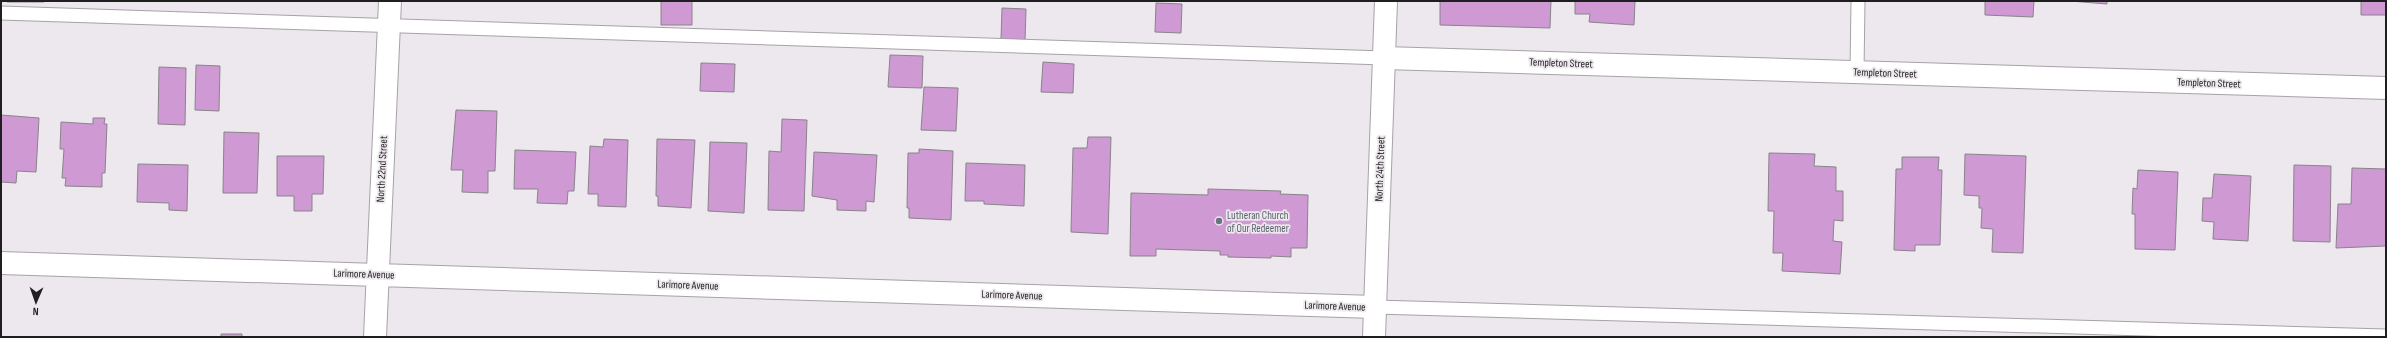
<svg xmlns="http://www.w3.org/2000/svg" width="2387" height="338" viewBox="0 0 2387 338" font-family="'Sofia Sans Condensed',sans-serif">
<rect width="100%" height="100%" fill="#ede8ed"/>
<path fill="#cf99d4" stroke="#888489" d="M7,1H44V2H7Z
M661,1H692V25H661Z
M1440,1H1551L1550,28L1440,25Z
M1575,1H1635L1634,25L1589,22L1590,14H1575Z
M1985,1H2034L2033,17L1985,15Z
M2070,1H2107V4Z
M2361,1H2386V15H2361Z
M1156,3L1182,4L1181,33L1155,32Z
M1002,8L1026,9L1025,40L1001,39Z
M890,55L923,56L922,88L888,87Z
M1043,62L1074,64L1073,93L1041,92Z
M701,63L735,64L734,92L700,91Z
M196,65L220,66L219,111L195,110Z
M159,67L186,68L185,125L158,124Z
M924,87L958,88L956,131L921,130Z
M456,110L497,111L495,171H488V193L462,192L463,170H451Z
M1,115L39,118L36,172L17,171L16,183L1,182Z
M93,118H105L104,124H107L105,173H102V187L65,186L66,178H62L64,149H60L61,122L93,124Z
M782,119L807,120L804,211L768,210L769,151L781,152Z
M224,132L259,133L257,193H223Z
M1088,137H1111L1108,234L1071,232L1073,148H1087Z
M604,139L628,140L626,207L598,206V194H588L590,146L603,147Z
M657,139L695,140L691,208L658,206V196H656Z
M710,142L747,143L744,213L708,211Z
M919,149L953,151L951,220L909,218V208H907L908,153H919Z
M515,150L576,152L574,191H568L567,204L537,203L538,189H514Z
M814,152L877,155L874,202L866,201V211L837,210V200L812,196Z
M1769,153L1815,154L1814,166L1836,167V191H1843V221L1834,220L1833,241L1842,242L1840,274L1782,271L1783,253H1773L1774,211H1768Z
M1965,154L2026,156L2023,253L1992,252L1993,229L1981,228L1982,208H1979V196L1964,195Z
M277,156H324L323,194H312V211H294V196H277Z
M1902,157H1939L1938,170H1942L1940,245H1915V251L1894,250L1896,169H1902Z
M966,163L1025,165L1024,206L984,204V201H965Z
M138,164L188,165L187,211L169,210V203L137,202Z
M2294,165L2331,166L2330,242L2293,241Z
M2352,168L2386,169V246L2336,248L2338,204H2351Z
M2138,170L2178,172L2175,250L2135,249V214H2132L2133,188L2137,189Z
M2214,174L2251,176L2248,241L2213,239L2214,222L2202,221L2203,198H2212Z
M1208,189L1281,191L1280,194L1308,195L1307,248H1291V257L1271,256V258L1228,257V255H1220V251L1156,249V256H1130L1131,193L1208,195Z
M221,334H242V337H221Z"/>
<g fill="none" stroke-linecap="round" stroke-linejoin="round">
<defs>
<path id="service" d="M1,13L1384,58
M1857,72L1858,1
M1375,307L2386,336"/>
<path id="minor" d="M1384,58L2386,88
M1,263L1375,307
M375,337L390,1"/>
<path id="tertiary" d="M1374,337L1386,1"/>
</defs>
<use href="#service" stroke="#a7a2a7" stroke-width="15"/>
<use href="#minor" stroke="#a7a2a7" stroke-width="24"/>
<use href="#tertiary" stroke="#a7a2a7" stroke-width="24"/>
<use href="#service" stroke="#fff" stroke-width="13"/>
<use href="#minor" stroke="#fff" stroke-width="22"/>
<use href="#tertiary" stroke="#fff" stroke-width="22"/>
</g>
<circle fill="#6b7280" stroke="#ede8ed" stroke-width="1.5" cx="1219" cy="221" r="4"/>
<g text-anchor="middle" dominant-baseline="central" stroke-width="3.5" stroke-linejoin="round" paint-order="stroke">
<g font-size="11" fill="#201f20" stroke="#ede8ed">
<text transform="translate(1561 63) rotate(2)">Templeton Street</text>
<text transform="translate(1885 73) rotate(2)">Templeton Street</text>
<text transform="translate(2209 83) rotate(2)">Templeton Street</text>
<text transform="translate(382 169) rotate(-87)">North 22nd Street</text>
<text transform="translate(1380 169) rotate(-88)">North 24th Street</text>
<text transform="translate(364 274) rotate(2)">Larimore Avenue</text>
<text transform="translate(688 285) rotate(2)">Larimore Avenue</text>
<text transform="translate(1012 295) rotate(2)">Larimore Avenue</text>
<text transform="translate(1335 306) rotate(2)">Larimore Avenue</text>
</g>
<g font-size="11" fill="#5b616d" stroke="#ede8ed" text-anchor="start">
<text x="1227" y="215">Lutheran Church<tspan x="1227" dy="13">of Our Redeemer</tspan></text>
</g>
</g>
<rect width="2387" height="338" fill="none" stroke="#201f20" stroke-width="4"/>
<g transform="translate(36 302) rotate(182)" stroke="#ede8ed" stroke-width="3" paint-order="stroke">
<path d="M0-3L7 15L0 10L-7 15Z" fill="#201f20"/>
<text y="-6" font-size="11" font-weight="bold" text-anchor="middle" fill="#201f20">N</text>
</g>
</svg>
